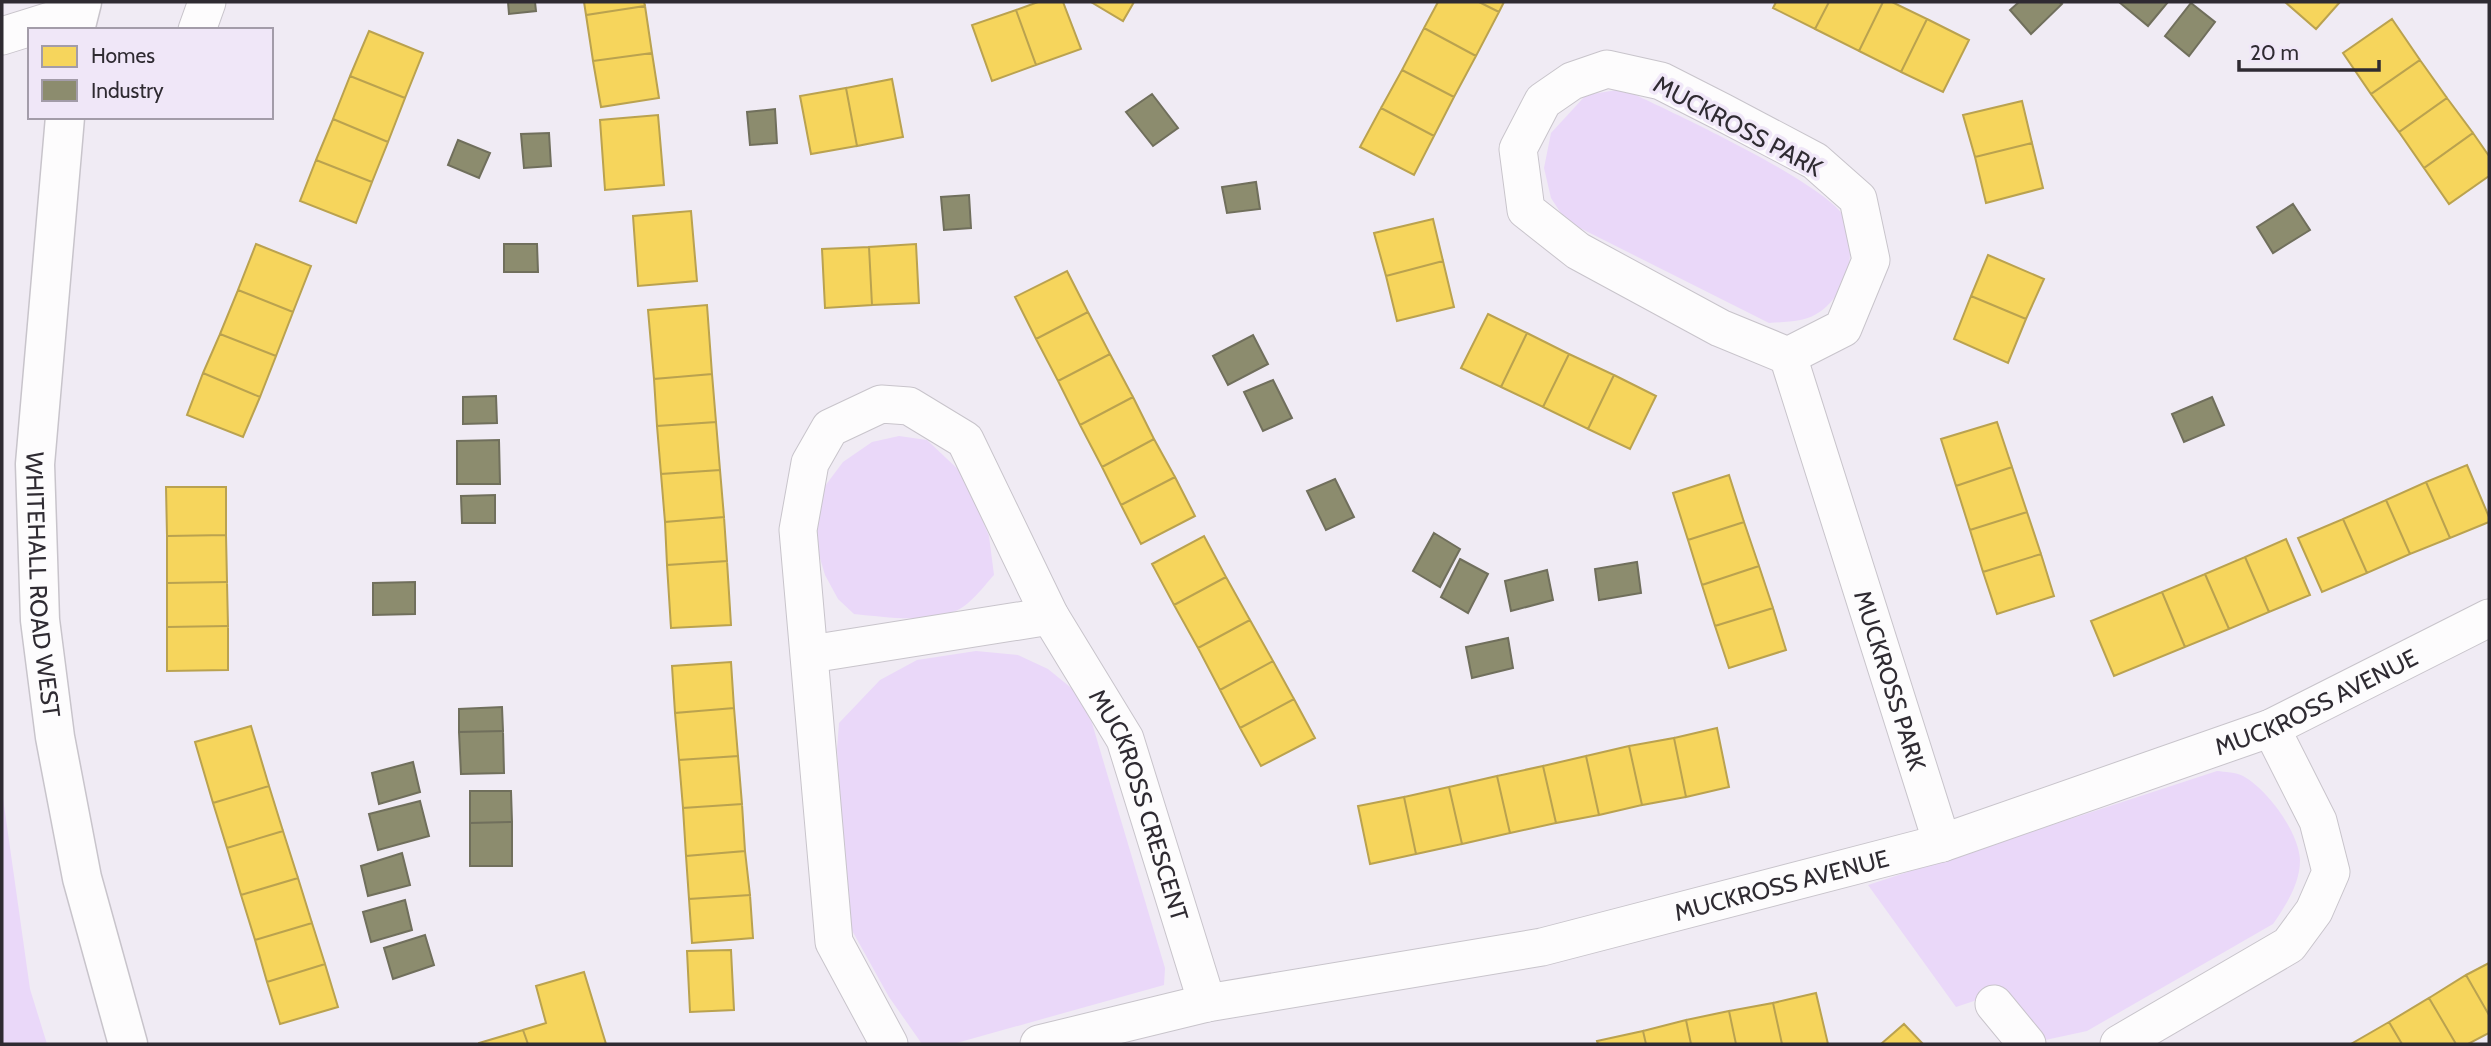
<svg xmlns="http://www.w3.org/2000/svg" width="2491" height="1046" viewBox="0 0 2491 1046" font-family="Cabin,sans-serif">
<rect width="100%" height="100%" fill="#f0ebf4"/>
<path fill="#ead8f9" d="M1623,89C1665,109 1832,185 1847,221C1852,234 1851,273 1844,284C1822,319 1808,321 1769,323L1566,221L1551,198L1544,168L1551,133L1586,95Z
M899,436L927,440L963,474L989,536L994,575C983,587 970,606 953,612C923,623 885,617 854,614L838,599L825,575L817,548V506L825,486L843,462L872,442Z
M976,651L1018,655L1048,669L1075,691L1092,723L1165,968L1164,985L953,1044H922L889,997L849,925L837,749L839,723L880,680L917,660Z
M2217,771C2225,772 2236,772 2243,776C2267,789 2299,832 2300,860C2300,884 2286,905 2273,924L2087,1031L2036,1042L1995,994L1956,1007L1868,885Z
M2,791L30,989L47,1044H2Z"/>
<path fill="#f6d55c" stroke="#baa24f" stroke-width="2" d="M584,2H644L645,6L586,15Z
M1038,2H1063L1081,49L1036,65L1016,10Z
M1091,2H1134L1123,21Z
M1438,2H1479L1499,12L1476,56L1424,28Z
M1479,2H1504L1499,12Z
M1776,2H1829L1815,29L1773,8Z
M1829,2H1883L1859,51L1815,29Z
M1883,2H1892L1927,19L1901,72L1859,51Z
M2285,2H2340L2316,29Z
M645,6L652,53L593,61L586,15Z
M1016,10L1036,65L992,81L972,25Z
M1927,19L1969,40L1943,92L1901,72Z
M2392,19L2420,60L2371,94L2343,53Z
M1424,28L1476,56L1454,97L1402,70Z
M369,31L423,53L405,98L350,76Z
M652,53L659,98L601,107L593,61Z
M2420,60L2447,98L2399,132L2371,94Z
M1402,70L1454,97L1434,136L1381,108Z
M350,76L405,98L388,142L333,119Z
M892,79L903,137L857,146L846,88Z
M846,88L857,146L811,154L800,96Z
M2447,98L2473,133L2424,168L2399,132Z
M2022,101L2032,143L1975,157L1963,115Z
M1381,108L1434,136L1414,175L1360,147Z
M658,115L664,185L605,190L600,120Z
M333,119L388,142L372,182L316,160Z
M2473,133L2489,156V176L2449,204L2424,168Z
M2032,143L2043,188L1986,203L1975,157Z
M316,160L372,182L356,223L300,201Z
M691,211L697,281L638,286L633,216Z
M1433,219L1443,261L1386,276L1374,233Z
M256,244L311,266L293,312L238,290Z
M916,244L919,303L872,305L869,247Z
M869,247L872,305L825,308L822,249Z
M1988,255L2044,279L2026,319L1971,296Z
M1443,261L1454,307L1397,321L1386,276Z
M1067,271L1088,312L1036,339L1015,297Z
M238,290L293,312L276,356L220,334Z
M1971,296L2026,319L2008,363L1954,339Z
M707,305L712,374L654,379L648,310Z
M1088,312L1110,354L1058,381L1036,339Z
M1488,314L1527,333L1501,387L1461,368Z
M1527,333L1569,354L1543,407L1501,387Z
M220,334L276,356L260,397L203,373Z
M1110,354L1133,397L1080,425L1058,381Z
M1569,354L1614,375L1588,429L1543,407Z
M203,373L260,397L243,437L187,415Z
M712,374L716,422L657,426L654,379Z
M1614,375L1656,396L1630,449L1588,429Z
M1133,397L1154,439L1102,467L1080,425Z
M716,422L720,470L661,474L657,426Z
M1997,422L2012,467L1956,486L1941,439Z
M1154,439L1175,477L1121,505L1102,467Z
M2467,465L2489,517V522L2450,538L2426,482Z
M2012,467L2027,512L1970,530L1956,486Z
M720,470L724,517L665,522L661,474Z
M1729,475L1744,522L1688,540L1673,493Z
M1175,477L1195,516L1141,544L1121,505Z
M2426,482L2450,538L2410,554L2386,500Z
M166,487H226V535L167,536Z
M2386,500L2410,554L2367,573L2343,519Z
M2027,512L2041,554L1983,572L1970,530Z
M724,517L727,561L667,565L665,522Z
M2343,519L2367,573L2322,592L2298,538Z
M1744,522L1759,566L1702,585L1688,540Z
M226,535L227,582L167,583V536Z
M1204,536L1226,577L1174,605L1152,564Z
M2286,539L2310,595L2269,612L2245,557Z
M2041,554L2054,596L1997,614L1983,572Z
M2245,557L2269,612L2229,629L2205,574Z
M727,561L731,625L671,628L667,565Z
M1759,566L1773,608L1715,626L1702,585Z
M2205,574L2229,629L2185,647L2162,592Z
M1226,577L1250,620L1198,648L1174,605Z
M227,582L228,626L167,627V583Z
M2162,592L2185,647L2114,676L2091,621Z
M1773,608L1786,650L1729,668L1715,626Z
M1250,620L1273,661L1220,690L1198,648Z
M228,626V670L167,671V627Z
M1273,661L1294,699L1240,728L1220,690Z
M731,662L734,708L675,713L672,666Z
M1294,699L1315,738L1261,766L1240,728Z
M734,708L738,756L679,760L675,713Z
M251,726L269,786L213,803L195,742Z
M1717,728L1729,787L1686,797L1674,738Z
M1674,738L1686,797L1642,805L1629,746Z
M1629,746L1642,805L1599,815L1586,756Z
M738,756L742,804L683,808L679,760Z
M1586,756L1599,815L1556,823L1543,766Z
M1543,766L1556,823L1510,833L1497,776Z
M1497,776L1510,833L1462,844L1449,787Z
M269,786L283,831L227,848L213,803Z
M1449,787L1462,844L1416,854L1404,797Z
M1404,797L1416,854L1370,864L1358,806Z
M742,804L745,851L686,856L683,808Z
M283,831L298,878L241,895L227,848Z
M745,851L750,895L689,899L686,856Z
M298,878L312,923L255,940L241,895Z
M750,895L753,938L692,943L689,899Z
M312,923L325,964L267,982L255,940Z
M731,950L734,1010L690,1012L687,951Z
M2489,963V1015L2466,975Z
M325,964L338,1007L280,1024L267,982Z
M584,972L606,1044H528L523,1030L546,1023L536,986Z
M2466,975L2489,1015V1033L2468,1044H2456L2429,998Z
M1816,993L1828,1044H1782L1773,1003Z
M2429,998L2456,1044H2402L2389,1022Z
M1773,1003L1782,1044H1736L1729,1011Z
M1729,1011L1736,1044H1691L1686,1020Z
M1686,1020L1691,1044H1646L1643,1031Z
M2389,1022L2402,1044H2351Z
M1904,1024L1923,1044H1881Z
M523,1030L528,1044H479V1043Z
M1643,1031L1646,1044H1598L1597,1041Z"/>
<path fill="#8c8c6e" stroke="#706f5c" stroke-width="2" d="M508,2H535L536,11L509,14Z
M2019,2H2059L2062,4L2031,34L2010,10Z
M2119,2H2168L2148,26Z
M2191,3L2215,22L2189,56L2165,36Z
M1152,94L1178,128L1153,146L1126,112Z
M775,109L777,143L750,145L747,112Z
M549,133L551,166L524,168L521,134Z
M458,140L490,153L479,178L448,165Z
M1256,182L1260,209L1227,213L1222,187Z
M969,195L971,228L944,230L941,197Z
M2293,204L2310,230L2273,253L2257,227Z
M504,244H537L538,272H504Z
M1253,335L1268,364L1228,385L1213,356Z
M1273,380L1292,418L1263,431L1244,392Z
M496,396L497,423L463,424V397Z
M2212,397L2224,425L2184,442L2172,414Z
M499,440L500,484H457V441Z
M1335,479L1354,517L1326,530L1307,491Z
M495,495V523H462L461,496Z
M1434,533L1460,549L1440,587L1413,571Z
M1460,559L1488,574L1468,613L1441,597Z
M1637,562L1641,593L1599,600L1595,569Z
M1547,570L1553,600L1511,611L1505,581Z
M415,582V614L373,615V583Z
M1508,638L1513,668L1472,678L1466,647Z
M502,707L503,731L459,732V709Z
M503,731L504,773L461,774L459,732Z
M413,762L420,792L379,804L372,773Z
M470,791H511L512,822L470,823Z
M420,801L429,836L378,850L369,814Z
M512,822V866H470V823Z
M402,853L410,885L368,896L361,866Z
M405,900L412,930L371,942L363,912Z
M425,935L434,965L393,979L384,948Z"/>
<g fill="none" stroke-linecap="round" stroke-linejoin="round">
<defs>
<g id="street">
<path d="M197,30L207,2"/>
<path d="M2,36L79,12"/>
<path d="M1607,69L1661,81L1722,112L1815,161L1858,199L1871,260L1843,328L1788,356L1720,328L1578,251L1526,210L1518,149L1543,101L1572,81Z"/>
<path id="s1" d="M1788,356L1942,843"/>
<path d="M811,654L1050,616"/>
<path d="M1994,1004L2027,1044"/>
<path id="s2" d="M889,1044L834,942L798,530L810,463L830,428L881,404L909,406L965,440L1050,616L1125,739L1207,1003"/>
<path id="s3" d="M1039,1044L1207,1003L1542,947L1942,843L2271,728L2489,618"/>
<path d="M2119,1044L2289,945L2314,911L2331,872L2318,821L2271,728"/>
</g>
<g id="secondary">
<path d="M75,30L82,2"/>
<path id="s4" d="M65,117L35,464L40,620L55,737L82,878L128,1044"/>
</g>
</defs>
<use href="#street" stroke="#c8c4cb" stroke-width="39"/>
<use href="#secondary" stroke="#c8c4cb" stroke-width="41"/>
<use href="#street" stroke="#fdfcfd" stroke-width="37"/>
<use href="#secondary" stroke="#fdfcfd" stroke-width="38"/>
</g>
<g text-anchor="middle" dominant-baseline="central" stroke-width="7" stroke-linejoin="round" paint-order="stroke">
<g font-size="24" fill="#2f2b32" stroke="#f0e7f8">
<text transform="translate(1738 126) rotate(28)">MUCKROSS PARK</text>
<text stroke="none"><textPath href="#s4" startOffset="469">WHITEHALL ROAD WEST</textPath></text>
<text stroke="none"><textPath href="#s1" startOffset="340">MUCKROSS PARK</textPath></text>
<text stroke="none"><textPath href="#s3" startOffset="1326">MUCKROSS AVENUE</textPath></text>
<text stroke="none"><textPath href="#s2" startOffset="1194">MUCKROSS CRESCENT</textPath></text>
<text stroke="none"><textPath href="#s3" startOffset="760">MUCKROSS AVENUE</textPath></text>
</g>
</g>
<rect width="2491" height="1046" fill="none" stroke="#2f2b32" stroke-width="7"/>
<rect x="28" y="28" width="245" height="91" fill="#f0e7f8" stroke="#a39ca9" stroke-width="2"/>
<rect x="42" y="46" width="35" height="21" fill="#f6d55c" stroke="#a39ca9" stroke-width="2"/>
<text x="91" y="63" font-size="21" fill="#2f2b32">Homes</text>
<rect x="42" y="80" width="35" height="21" fill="#8c8c6e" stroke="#a39ca9" stroke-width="2"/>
<text x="91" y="98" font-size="21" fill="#2f2b32">Industry</text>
<path d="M2239 60v10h140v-10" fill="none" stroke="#2f2b32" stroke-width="3.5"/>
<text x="2250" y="60" font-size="21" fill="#2f2b32" stroke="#f0e7f8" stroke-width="5" paint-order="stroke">20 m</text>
</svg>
